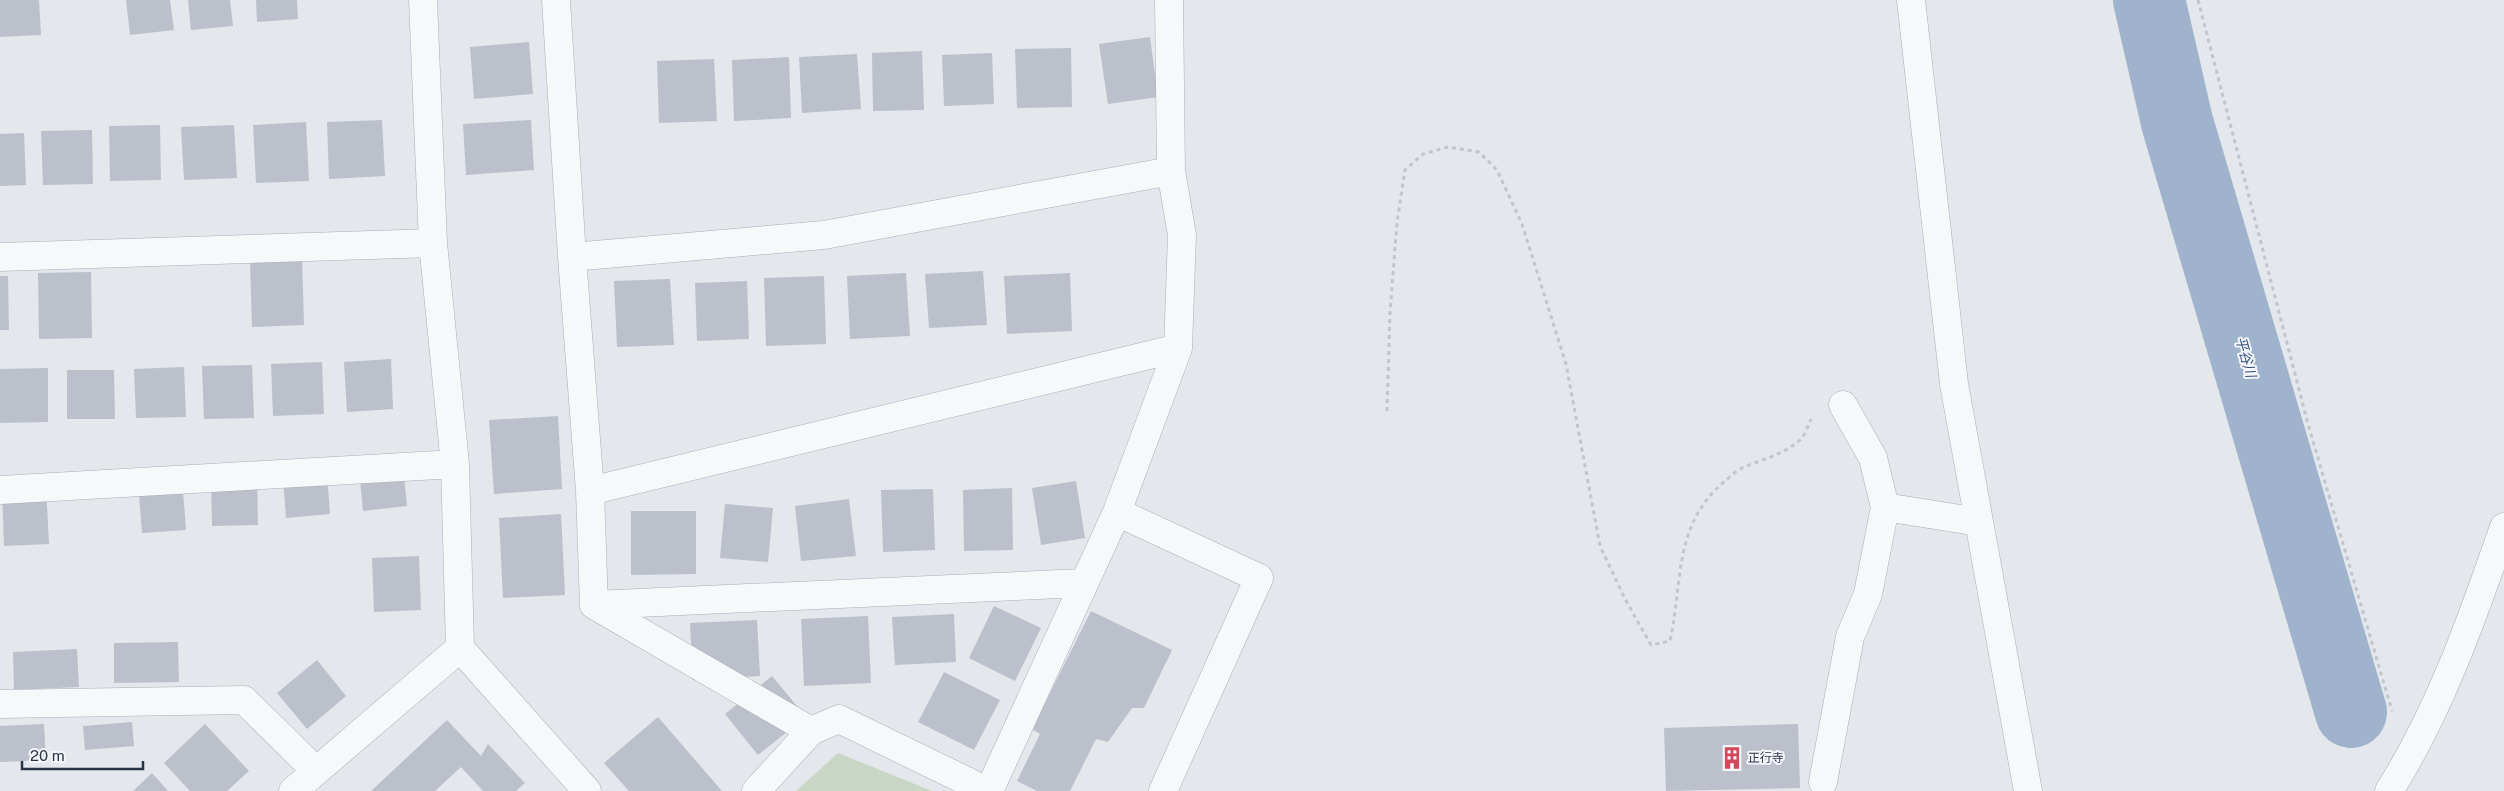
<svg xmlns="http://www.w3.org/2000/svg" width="2504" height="791" viewBox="0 0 2504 791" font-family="'Public Sans','Noto Sans JP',sans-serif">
<rect width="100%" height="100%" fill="#e4e7ec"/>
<path fill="#c9d6c5" d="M838,753L932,791H796Z"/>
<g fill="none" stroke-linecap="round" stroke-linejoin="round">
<path stroke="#9fb4cc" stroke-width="72" d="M2149,0L2177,122L2351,712"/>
</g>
<path fill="#bbc0ca" d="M0,0H39L41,35L0,37Z
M126,0H170L174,30L130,35Z
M188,0H230L233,26L191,30Z
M256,0H297L298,19L257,22Z
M1150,37L1158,97L1108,104L1099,44Z
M529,42L533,94L474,99L470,47Z
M1071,48L1072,107L1017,108L1015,49Z
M922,51L924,110L873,111L872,53Z
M992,53L994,104L944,106L942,55Z
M857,54L861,109L802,113L799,57Z
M789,57L791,118L734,121L732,60Z
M714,59L717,121L659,123L657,61Z
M382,120L385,176L329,179L327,122Z
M531,120L534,170L466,175L463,124Z
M306,122L309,181L256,183L253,125Z
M160,125L161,180L110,181L109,126Z
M234,125L237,178L184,180L181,127Z
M92,130L93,184L43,185L41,131Z
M24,133L26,185L0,186V134Z
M302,258L304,325L252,327L250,260Z
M983,271L987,325L929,328L925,274Z
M91,272L92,338L39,339L38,273Z
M906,273L910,336L850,339L847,276Z
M1070,273L1072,331L1007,334L1004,276Z
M0,276H8L9,330H0Z
M824,276L826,344L766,346L764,278Z
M670,279L674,345L617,347L614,281Z
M747,281L749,339L697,341L695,283Z
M391,359L393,409L347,412L344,362Z
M322,362L324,414L273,416L271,364Z
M252,365L254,418L204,419L202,366Z
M184,367L186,417L136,418L134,369Z
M48,368V422L0,423V369Z
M67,370H114L115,419H67Z
M558,416L562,489L494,494L489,420Z
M403,466L407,506L363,511L359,470Z
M327,474L330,514L286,518L283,478Z
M257,475L258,525L212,526L211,476Z
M182,478L186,530L142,533L138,481Z
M1076,481L1085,538L1041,545L1032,488Z
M46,486L49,544L4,546L2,487Z
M1012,488L1013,550L964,551L963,490Z
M933,489L935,550L883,552L881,490Z
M849,499L856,556L801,561L795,506Z
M725,504L773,508L768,562L720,558Z
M631,511H696V574L631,575Z
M561,514L565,595L503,598L499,518Z
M419,556L421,610L374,612L372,558Z
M994,606L1041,628L1015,681L969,658Z
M1091,611L1172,650L1144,708H1132L1108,742L1096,739L1070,791H1037L1017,781L1040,734L1032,729Z
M954,614L956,662L895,665L892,617Z
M868,616L871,683L804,686L801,619Z
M757,620L760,676L693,680L690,623Z
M178,642L179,682L114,683V643Z
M77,649L79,687L14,690L13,652Z
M317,660L346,696L307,729L277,693Z
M944,672L1000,700L974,750L918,722Z
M772,676L806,717L758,755L725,714Z
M658,717L722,791H629L604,763Z
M447,720L481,756L488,744L525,783L516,791H483L461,767L435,791H371Z
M132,722L134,746L85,750L83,726Z
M44,724L46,760L0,762V726Z
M205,724L249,771L227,791H190L164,763Z
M1798,724L1800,788L1666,791L1664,728Z
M152,773L168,791H133Z"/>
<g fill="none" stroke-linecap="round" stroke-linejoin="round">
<defs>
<path id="minor" d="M423,0L433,243L455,464L460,648L587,791
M556,0L572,257L590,491L594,605L811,731
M1911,0L1954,384L2028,791
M0,257L433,243
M572,257L824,235L1171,171
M1843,405L1873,458L1885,507
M0,490L455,464
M590,491L1178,348
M1117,512L1259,578L1163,791
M594,605L1083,583
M0,704L244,700L315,770
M1823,782L1850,637L1868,594L1885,507L1979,522
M293,791L460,648
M756,791L811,731L839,719L987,791
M989,791L1117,512L1178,348L1182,235L1171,171L1169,0
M2389,791C2440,711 2473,616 2504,527"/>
</defs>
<use href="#minor" stroke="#a9aeb7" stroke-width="29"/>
<path stroke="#c2c5cb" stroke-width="3" stroke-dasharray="4 4" stroke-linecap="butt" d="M2198,0L2308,424L2392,711
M1387,411L1390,313L1397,222L1405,170L1423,154L1448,147L1479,152L1497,170L1522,224L1566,364L1600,546L1625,599L1651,645L1670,641C1683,582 1673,525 1724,482C1729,478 1735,471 1742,468C1762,459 1783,455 1800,440C1805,435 1808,426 1811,419"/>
<use href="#minor" stroke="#f7f8fa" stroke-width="28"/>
</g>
<defs>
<symbol id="building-bare" viewBox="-9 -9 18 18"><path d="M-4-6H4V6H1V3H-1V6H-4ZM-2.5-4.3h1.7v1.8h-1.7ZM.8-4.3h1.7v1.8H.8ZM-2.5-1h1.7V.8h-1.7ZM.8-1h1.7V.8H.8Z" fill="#d1495b" stroke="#f4f6f9" stroke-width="2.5" paint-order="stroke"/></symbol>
</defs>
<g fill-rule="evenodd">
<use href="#building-bare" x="1716" y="742" width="32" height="32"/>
</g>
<g text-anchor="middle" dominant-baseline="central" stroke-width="4" stroke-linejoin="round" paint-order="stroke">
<g font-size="12" fill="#2b3445" stroke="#f4f6f9" text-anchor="start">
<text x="1748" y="758">正行寺</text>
</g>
<g font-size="14" font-style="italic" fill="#34527a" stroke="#f4f6f9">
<text transform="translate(2246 357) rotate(74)">平谷川</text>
</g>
</g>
<path d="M22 761v8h121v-8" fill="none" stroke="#2b3445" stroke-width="2.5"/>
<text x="30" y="761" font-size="15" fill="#2b3445" stroke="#f4f6f9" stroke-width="4" paint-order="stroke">20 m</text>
</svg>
